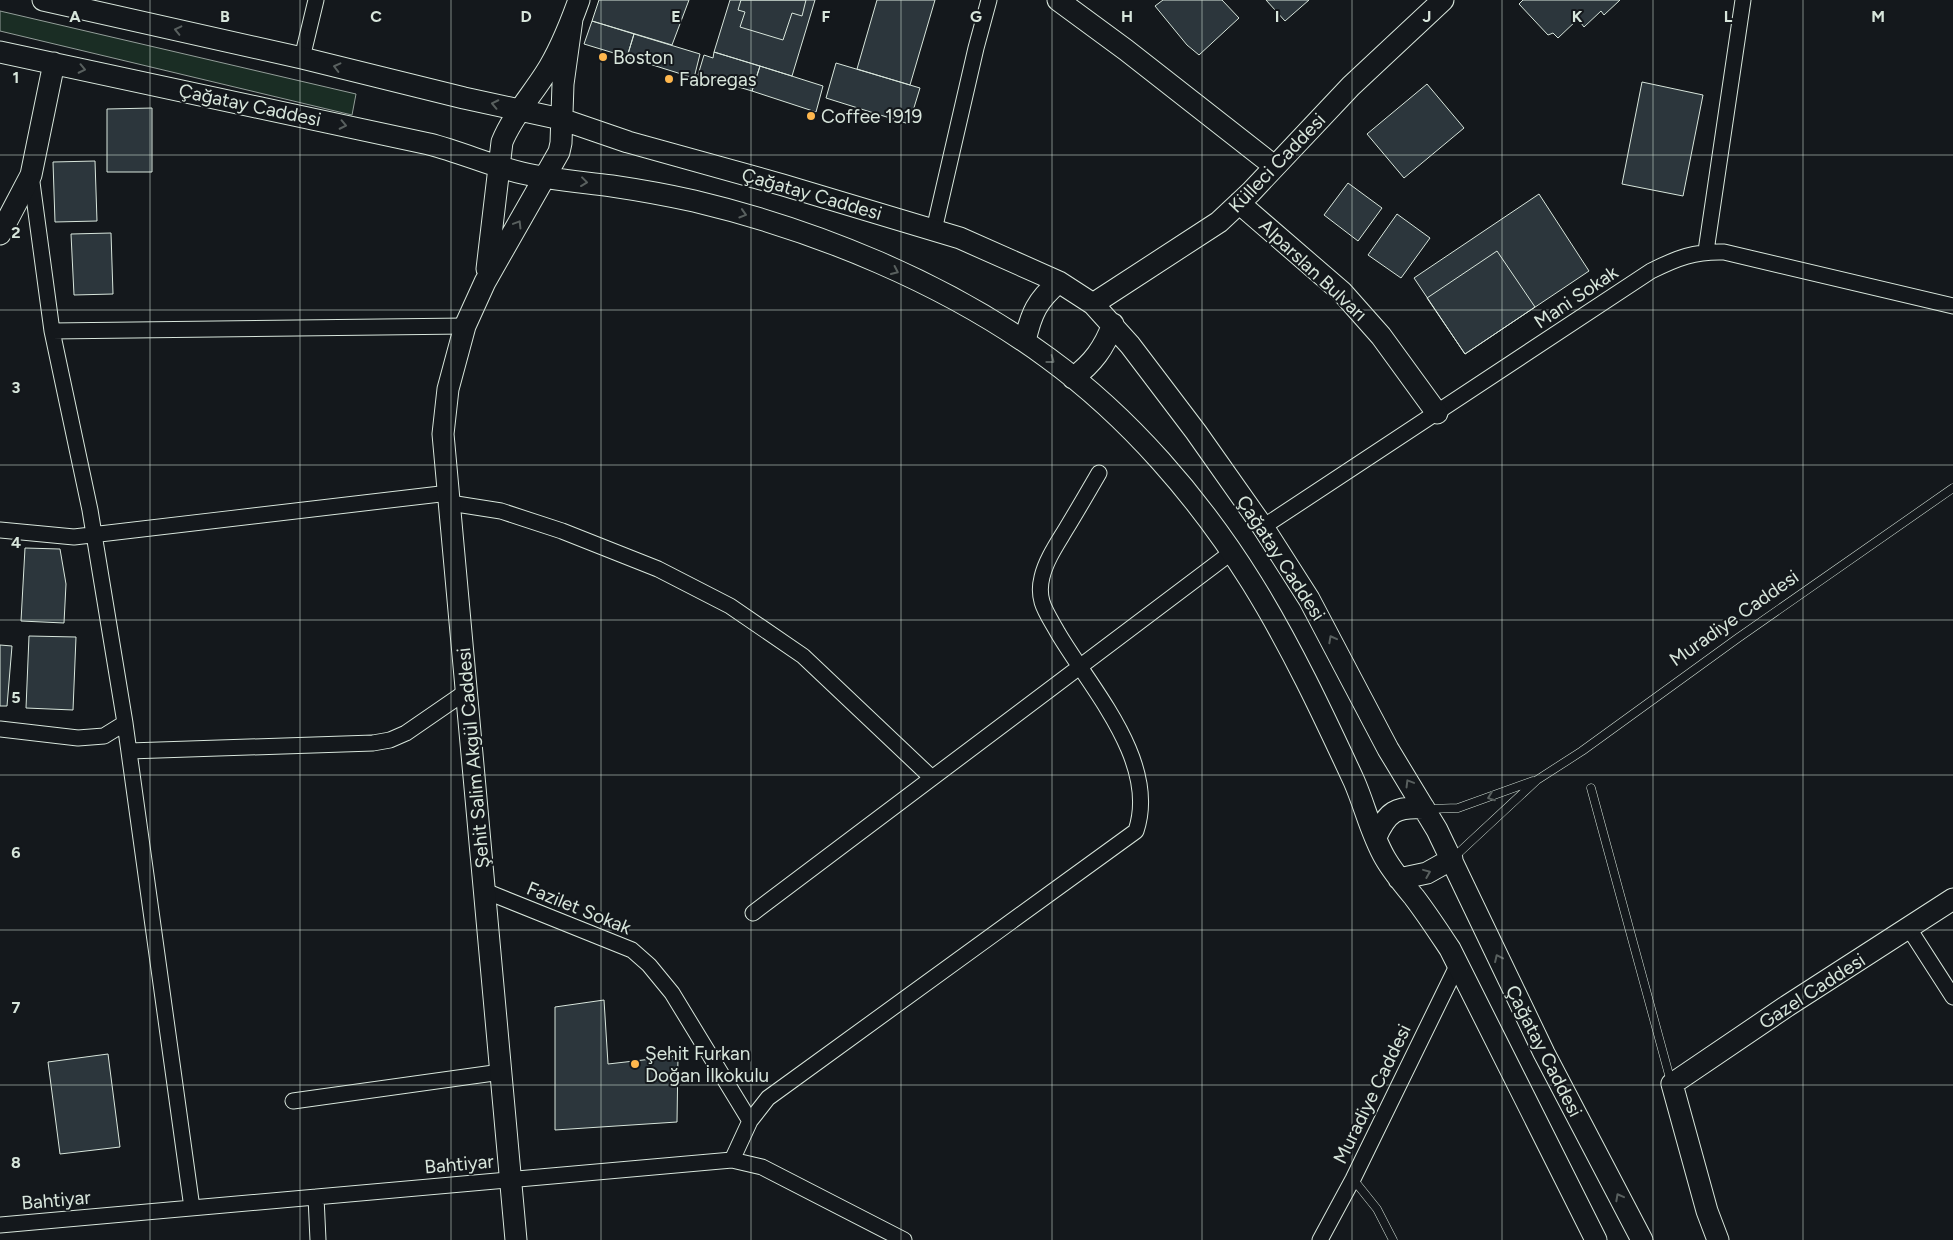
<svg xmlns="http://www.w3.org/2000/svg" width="1953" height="1240" viewBox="0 0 1953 1240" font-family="Figtree,sans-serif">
<rect width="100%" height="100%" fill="#14181c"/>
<path fill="#1a2d24" stroke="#939e99" d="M0,11L356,94L352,115L0,31Z"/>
<path fill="#2c363c" stroke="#d8e6dc" d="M599,0H689L672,45L592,21Z
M730,0H815L792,76L714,52Z
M741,0H806L802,16L792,13L783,40L740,27L745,12L738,10Z
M877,0H935L910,85L857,69Z
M1163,0H1222L1239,18L1199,55L1187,45L1155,6Z
M1266,0H1309L1285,21Z
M1523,0H1620L1604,15L1601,11L1584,27L1578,19L1558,38L1553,33L1548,35L1519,4Z
M592,21L634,34L627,57L584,44Z
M634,34L700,54L694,78L627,57Z
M714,52L760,66L752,91L698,75L704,55L713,58Z
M836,63L920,88L909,124L826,98Z
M760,66L823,86L816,112L752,91Z
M1642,82L1703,95L1683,196L1622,184Z
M1427,84L1464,128L1404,178L1367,134Z
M152,108V172H107V109Z
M95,161L97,221L55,222L53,162Z
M1348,183L1382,208L1358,241L1324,215Z
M1539,194L1589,271L1465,354L1414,278Z
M1397,214L1430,238L1401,278L1368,255Z
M111,233L113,294L74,295L71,234Z
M1497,251L1535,307L1465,354L1427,298Z
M25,548L60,549L66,584L64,623L21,621Z
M29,636L76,637L73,710L26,708Z
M0,645L12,646L7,706H0Z
M604,1000L608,1064L678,1056L677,1122L555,1130V1007Z
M108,1054L120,1147L60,1154L48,1062Z"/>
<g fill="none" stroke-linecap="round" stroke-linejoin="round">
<defs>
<path id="lane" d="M1591,788L1671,1082
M1429,809L1458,808L1533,781
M1453,858L1537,780L1582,751L1738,638L1953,488
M1353,1179L1377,1209L1393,1240"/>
<path id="street" d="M302,58L316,0
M31,175L52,331L90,510L125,723L192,1208
M934,230L976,48L989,0
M1706,251L1743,0
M52,331L465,326
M450,503L501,511L562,531L658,569L730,606L803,656L932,778
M1263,527L1651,271C1677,258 1695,251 1724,252L1953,306
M0,530L74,537L449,493
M0,729L78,738L104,736L125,723
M129,751L373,743L390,740L406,733L467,691
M485,891L632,950L649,965L672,993L750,1121
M753,913L1232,552
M1908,927L1953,997
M293,1101L501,1072
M732,1160L750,1121L768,1098L1136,831C1159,762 1091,689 1058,633C1047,613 1036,601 1042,577C1046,560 1057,544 1066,529C1077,511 1088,492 1099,473
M316,1197L318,1240
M0,1225L732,1160L762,1167L904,1240
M1320,1240L1353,1179L1458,964"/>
<path id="secondary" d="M43,0L302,58L464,98L561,119L628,142L783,185L960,238L1059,282L1093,304L1130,345L1196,432L1263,527L1309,599L1388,749L1437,830L1544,1053L1642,1240
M1058,0L1126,50L1274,166
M0,52L429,144C461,152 491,166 522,173C552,180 582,182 612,186C639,190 667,195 694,201C816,230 946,283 1048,358C1129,417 1199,498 1252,583C1291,646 1323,714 1354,781C1365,806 1371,834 1385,858C1393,872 1404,885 1414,897C1427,914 1438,931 1450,949L1596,1240
M1239,203L1342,292L1381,336L1437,413
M0,234L31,175L54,63
M487,269L502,142C512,117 531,96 545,74C560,51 570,25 579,0
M1093,304L1219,222L1251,192L1351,86L1443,0
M1025,341C1031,314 1037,300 1059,282
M1073,378C1093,363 1104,348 1113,324
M1376,837C1387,812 1396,806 1424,808
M1399,879L1427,873L1452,859
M516,1240L443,434L448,389L465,326L485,282L559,152L561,143L563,84L572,19
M1718,1240L1707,1211L1672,1084L1787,1006L1953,899"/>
</defs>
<use href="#lane" stroke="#d8e6dc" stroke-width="9"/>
<use href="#street" stroke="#d8e6dc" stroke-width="17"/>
<use href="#secondary" stroke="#d8e6dc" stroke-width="23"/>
<use href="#lane" stroke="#14181c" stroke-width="8"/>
<use href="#street" stroke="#14181c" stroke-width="15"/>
<use href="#secondary" stroke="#14181c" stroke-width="21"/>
</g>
<defs><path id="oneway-chevron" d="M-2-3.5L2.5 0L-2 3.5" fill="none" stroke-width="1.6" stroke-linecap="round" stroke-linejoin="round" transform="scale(1.25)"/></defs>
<g stroke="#59605f">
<use href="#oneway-chevron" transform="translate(178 30) rotate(-167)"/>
<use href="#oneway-chevron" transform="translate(337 67) rotate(-166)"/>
<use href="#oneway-chevron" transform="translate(82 69) rotate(12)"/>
<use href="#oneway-chevron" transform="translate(495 104) rotate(-168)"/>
<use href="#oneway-chevron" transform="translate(343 125) rotate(12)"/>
<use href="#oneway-chevron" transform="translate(584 182) rotate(7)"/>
<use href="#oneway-chevron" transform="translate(743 214) rotate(17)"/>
<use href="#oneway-chevron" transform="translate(518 224) rotate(-59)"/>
<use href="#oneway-chevron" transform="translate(895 271) rotate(25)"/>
<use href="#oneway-chevron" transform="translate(1051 360) rotate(37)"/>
<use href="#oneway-chevron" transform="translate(1332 639) rotate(-118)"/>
<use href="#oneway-chevron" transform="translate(1409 783) rotate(-121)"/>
<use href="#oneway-chevron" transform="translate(1491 797) rotate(159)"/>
<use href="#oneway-chevron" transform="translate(1427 873) rotate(-22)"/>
<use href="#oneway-chevron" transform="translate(1498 958) rotate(-115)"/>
<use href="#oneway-chevron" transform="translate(1619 1197) rotate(-118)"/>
</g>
<path fill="none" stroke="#d8e6dc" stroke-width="1" stroke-opacity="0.55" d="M150,0V1240M300,0V1240M451,0V1240M601,0V1240M751,0V1240M901,0V1240M1052,0V1240M1202,0V1240M1352,0V1240M1502,0V1240M1653,0V1240M1803,0V1240M0,155H1953M0,310H1953M0,465H1953M0,620H1953M0,775H1953M0,930H1953M0,1085H1953"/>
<g fill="#ffb74d" stroke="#14181c" stroke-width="2">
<circle cx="603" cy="57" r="5"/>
<circle cx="669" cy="79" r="5"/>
<circle cx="811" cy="116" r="5"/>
<circle cx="635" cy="1064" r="5"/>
</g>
<g text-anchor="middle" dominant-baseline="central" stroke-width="4" stroke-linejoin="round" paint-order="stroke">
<g font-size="19" fill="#d8e6dc" stroke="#14181c" text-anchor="start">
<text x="613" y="57">Boston</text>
<text x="679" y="79">Fabregas</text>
<text x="821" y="116">Coffee 1919</text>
<text x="645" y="1053">Şehit Furkan<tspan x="645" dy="22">Doğan İlkokulu</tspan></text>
</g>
<g font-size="19" fill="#d8e6dc" stroke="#14181c">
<text transform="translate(250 105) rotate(12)">Çağatay Caddesi</text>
<text transform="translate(1277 163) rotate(-46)">Külleci Caddesi</text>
<text transform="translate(812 194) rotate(16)">Çağatay Caddesi</text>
<text transform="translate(1313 270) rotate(43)">Alparslan Bulvarı</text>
<text transform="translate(1576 297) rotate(-34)">Mani Sokak</text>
<text transform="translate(1281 558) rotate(57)">Çağatay Caddesi</text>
<text transform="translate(1734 618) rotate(-35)">Muradiye Caddesi</text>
<text transform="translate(473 758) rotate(-95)">Şehit Salim Akgül Caddesi</text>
<text transform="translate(579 908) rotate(22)">Fazilet Sokak</text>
<text transform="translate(1812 991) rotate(-33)">Gazel Caddesi</text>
<text transform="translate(1544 1051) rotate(63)">Çağatay Caddesi</text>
<text transform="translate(1372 1094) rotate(-64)">Muradiye Caddesi</text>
<text transform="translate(459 1164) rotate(-5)">Bahtiyar</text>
<text transform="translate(56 1200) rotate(-5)">Bahtiyar</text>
</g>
</g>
<g font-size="16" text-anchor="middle" font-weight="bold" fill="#d8e6dc" stroke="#14181c" stroke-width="4" stroke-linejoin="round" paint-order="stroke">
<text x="75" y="22">A</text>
<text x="225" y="22">B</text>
<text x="376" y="22">C</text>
<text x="526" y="22">D</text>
<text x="676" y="22">E</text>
<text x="826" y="22">F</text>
<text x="976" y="22">G</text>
<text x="1127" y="22">H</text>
<text x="1277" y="22">I</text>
<text x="1427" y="22">J</text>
<text x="1577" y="22">K</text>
<text x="1728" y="22">L</text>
<text x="1878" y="22">M</text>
<text x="16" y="83">1</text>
<text x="16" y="238">2</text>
<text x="16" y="393">3</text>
<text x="16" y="548">4</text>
<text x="16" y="703">5</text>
<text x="16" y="858">6</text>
<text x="16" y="1013">7</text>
<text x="16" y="1168">8</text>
</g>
</svg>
